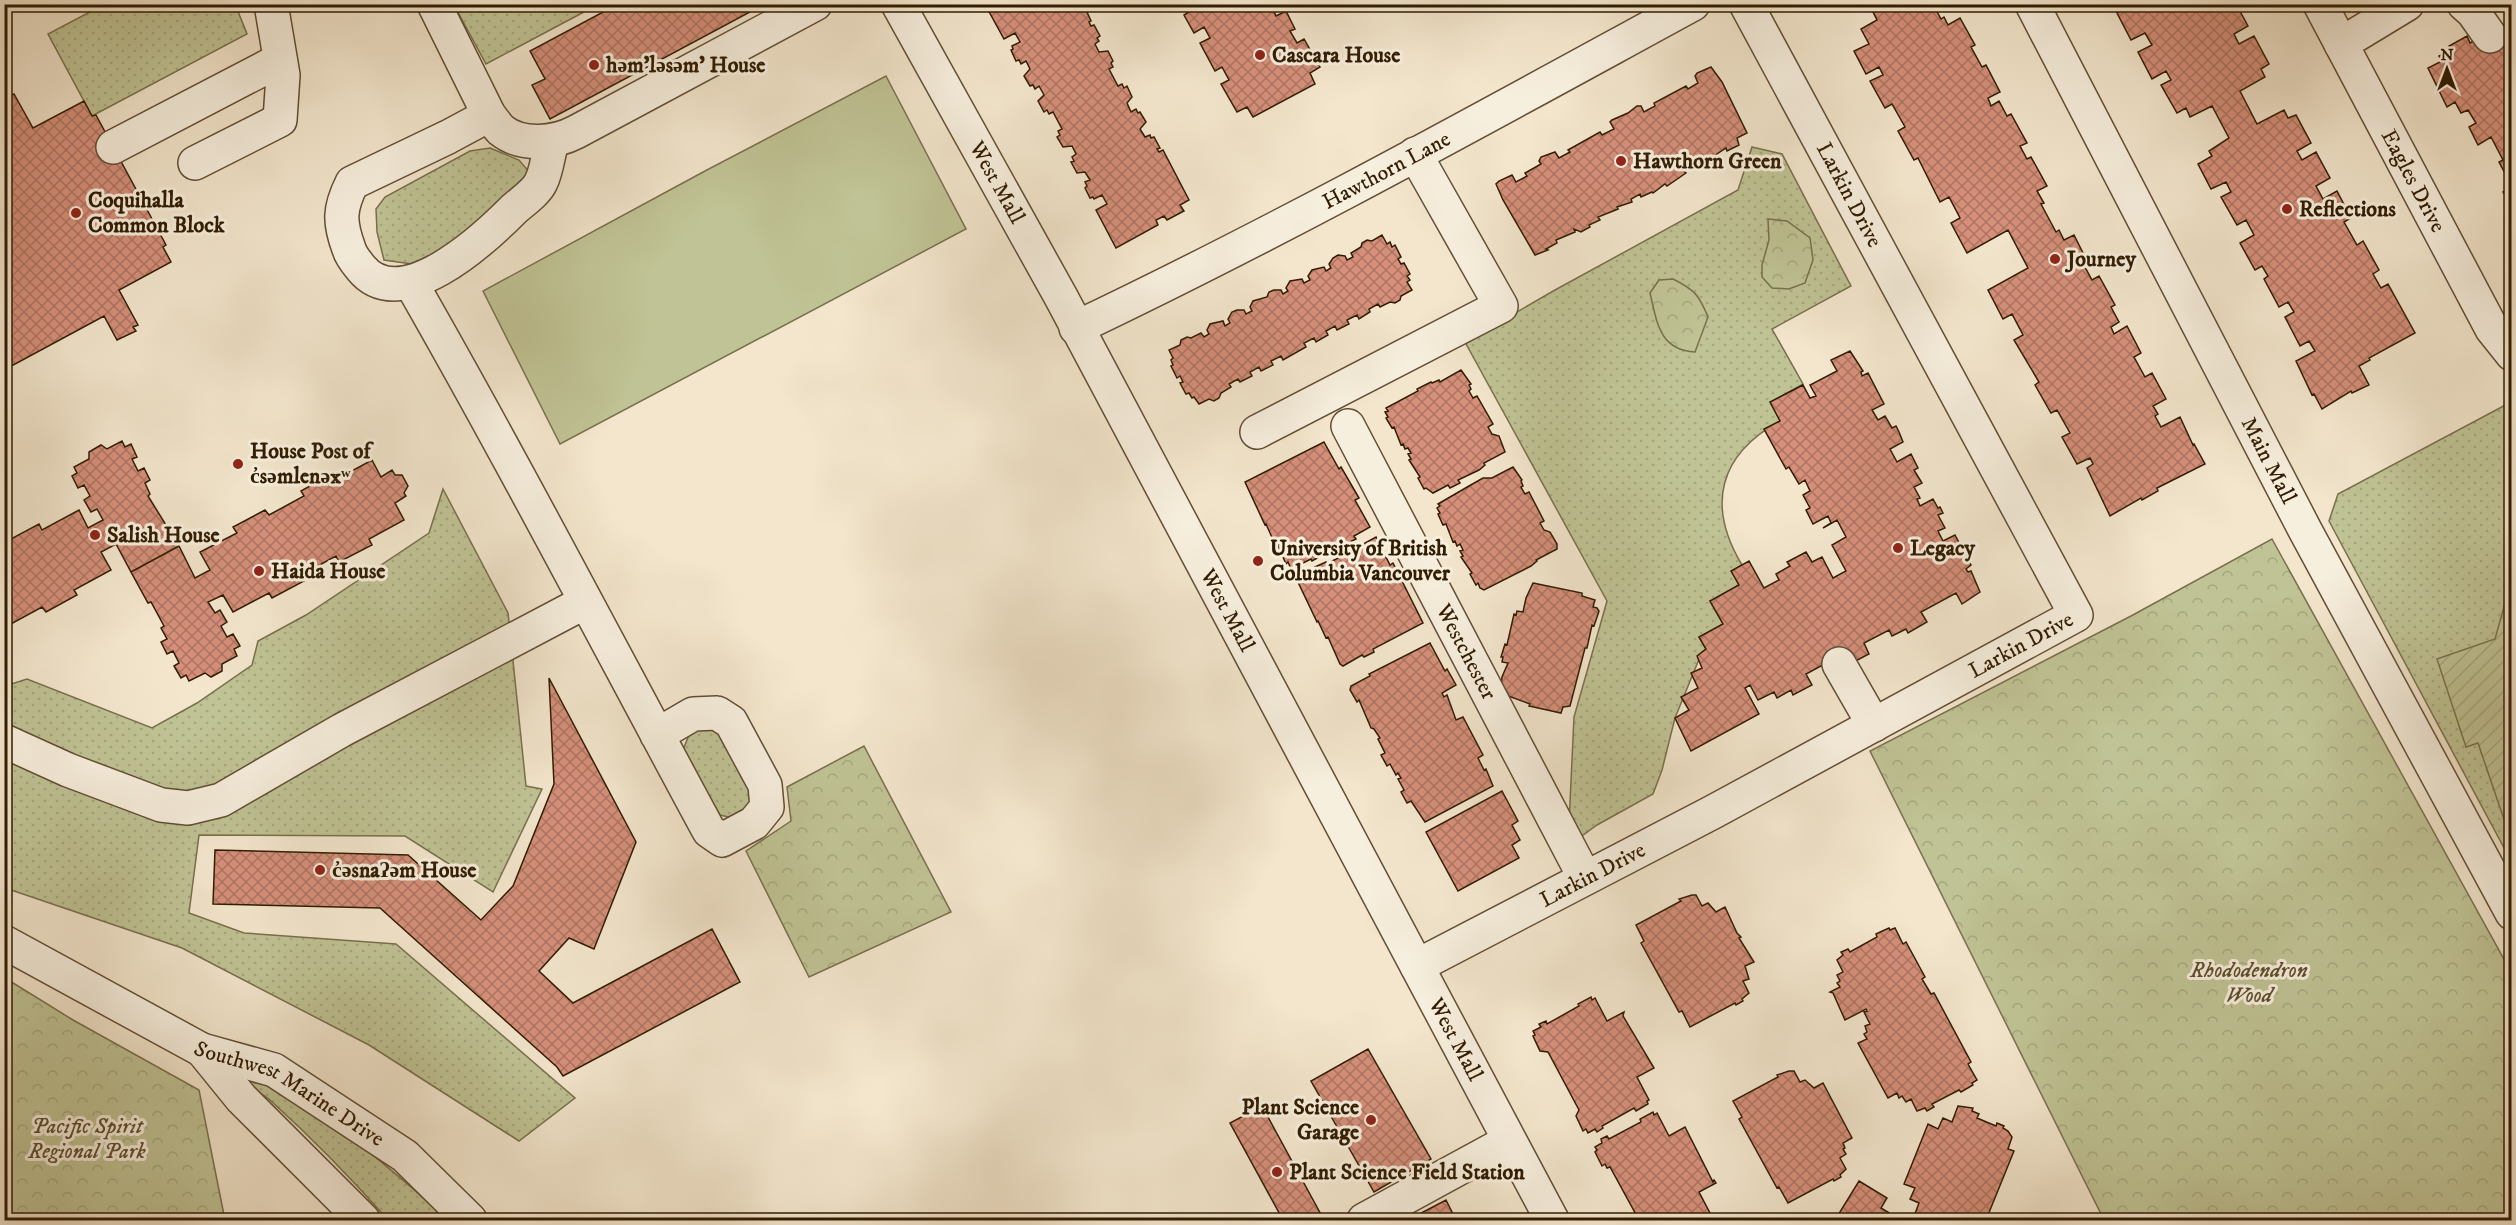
<svg xmlns="http://www.w3.org/2000/svg" width="2516" height="1225" viewBox="0 0 2516 1225" font-family="'IM FELL DW Pica',serif">
<defs>
<pattern id="grass-dots" width="8" height="8" patternUnits="userSpaceOnUse" patternTransform="scale(1.5)"><rect width="8" height="8" fill="#c0c395"/><path d="M2 2h.1M6 6h.1" fill="none" stroke="#a5a77f" stroke-width="1.8" stroke-linecap="round"/></pattern>
<pattern id="forest-crowns" width="20" height="18" patternUnits="userSpaceOnUse" patternTransform="scale(1.5)"><rect width="20" height="18" fill="#c0c395"/><path d="M2 6a3 3 0 1 1 6 0M12 15a3 3 0 1 1 6 0" fill="none" stroke="#a5a77f"/></pattern>
<pattern id="garden-furrows" width="10" height="10" patternUnits="userSpaceOnUse" patternTransform="scale(1.5)"><rect width="10" height="10" fill="#c0c395"/><path d="M-1 1l2-2M0 10L10 0M9 11l2-2" fill="none" stroke="#a5a77f"/></pattern>
<pattern id="building-cross-hatch" width="8" height="8" patternUnits="userSpaceOnUse" patternTransform="scale(1.5)"><rect width="8" height="8" fill="#d58f7a"/><path d="M0 0l8 8M0 8l8-8" fill="none" stroke="#ad7462"/></pattern>
</defs>
<rect width="100%" height="100%" fill="#f3e6cd"/>
<filter id="stains"><feTurbulence type="fractalNoise" baseFrequency=".00333" numOctaves="4"/><feColorMatrix values="0 0 0 0 .2 0 0 0 0 .09 0 0 0 0 .02 0 0 0 .5 -.17"/></filter>
<radialGradient id="worn" r=".72"><stop offset=".6" stop-color="#630" stop-opacity="0"/><stop offset="1" stop-color="#630" stop-opacity=".3"/></radialGradient>
<path fill="url(#grass-dots)" stroke="#78704c" stroke-width="1.5" d="M235,4L247,34L92,116L48,34L103,5Z
M454,5H597L486,64Z
M1752,147L1782,154L1851,286L1772,329L1803,384L1771,402L1780,421C1719,455 1706,505 1742,565L1732,571L1739,585L1710,601L1723,624L1699,637L1706,649L1702,652L1675,718L1662,770L1653,794L1597,825L1568,846L1574,717L1607,601L1465,342L1555,290L1738,190Z
M490,148L519,160L531,174L438,259L412,264L384,260L377,232L376,209L385,197L470,151Z
M2511,402V861L2329,521L2338,494Z
M443,489L508,613L526,786L542,789L493,892L405,836L199,835L189,913L244,933L396,944L575,1098L519,1141L369,1045L182,948L5,888V686L27,679L152,728L197,703L252,665L258,641L306,615L429,533Z
M715,725L742,767L754,806L733,818L720,815L683,750L689,735L697,726Z
M243,1077C290,1082 412,1184 446,1220H388C351,1178 312,1138 271,1101C262,1093 247,1087 243,1077Z"/>
<path fill="url(#forest-crowns)" stroke="#78704c" stroke-width="1.5" d="M1768,219L1787,221L1810,238L1813,260L1805,283L1789,289L1772,288L1762,277V265L1769,240Z
M1673,279C1695,290 1699,295 1708,317L1695,352C1659,350 1657,322 1650,293L1659,280Z
M2272,539L2511,972V1220H2104L1870,751L2131,616Z
M864,746L951,912L809,977L746,851L791,821L787,787Z
M5,978L73,1020L199,1090L225,1220H5Z"/>
<path fill="url(#garden-furrows)" stroke="#78704c" stroke-width="1.5" d="M2507,596L2512,610L2511,840L2478,743L2466,747L2437,659L2495,639Z"/>
<path fill="#c0c395" stroke="#78704c" stroke-width="1.5" d="M886,76L966,229L560,444L483,291L705,171Z"/>
<path fill="url(#building-cross-hatch)" stroke="#311c02" stroke-width="1.5" d="M618,4H746L750,12L550,119L532,85L545,79L530,51Z
M993,4H1074L1077,10L1081,8L1083,11L1086,10L1091,21L1089,22L1091,26L1094,25L1100,36L1097,38L1099,41L1095,44L1099,52L1108,51L1113,61L1111,63L1113,67L1109,69L1118,86L1122,84L1124,88L1127,86L1132,97L1127,103L1131,112L1136,109L1138,113L1140,112L1146,122L1140,129L1145,137L1150,135L1151,138L1154,137L1160,148L1157,149L1159,152L1163,150L1189,200L1180,205L1184,211L1167,220L1164,216L1156,220L1158,225L1116,248L1096,210L1107,204L1102,195L1094,199L1093,197L1090,198L1085,188L1087,186L1085,182L1090,180L1085,172L1077,173L1071,162L1074,161L1072,157L1076,154L1072,146L1063,147L1057,137L1060,135L1058,131L1062,129L1053,112L1049,114L1047,110L1044,112L1038,101L1044,95L1039,86L1035,89L1033,85L1030,86L1024,76L1030,69L1026,61L1021,64L1019,60L1016,61L1011,50L1013,49L1012,46L1020,42L1015,33L1004,39L987,8Z
M1185,4H1271L1276,16L1286,11L1295,29L1290,31L1297,43L1304,39L1320,67L1310,73L1315,84L1253,117L1247,107L1237,112L1221,84L1229,80L1222,67L1215,71L1200,43L1210,38L1204,27L1194,33L1184,15L1189,12Z
M1869,4H1941L1935,8L1941,19L1944,17L1948,25L1960,18L1975,45L1971,47L1982,67L1986,65L2000,92L1988,98L1991,106L1999,101L2007,116L2011,114L2027,143L2020,146L2027,159L2031,157L2047,186L2037,191L2044,203L2041,204L2056,232L2059,230L2064,240L2074,235L2089,265L2085,267L2092,280L2099,276L2115,305L2111,307L2119,322L2111,327L2114,334L2127,326L2141,353L2134,357L2145,377L2152,373L2166,399L2153,406L2158,414L2155,416L2161,427L2180,417L2193,445L2194,444L2205,464L2157,488L2158,491L2142,500L2141,498L2110,516L2087,468L2093,464L2090,458L2077,464L2062,437L2070,433L2057,410L2051,413L2035,385L2039,382L2014,340L2023,335L2012,314L2003,319L1988,290L2028,268L2008,230L1967,253L1951,223L1960,218L1949,197L1940,202L1918,158L1914,160L1898,131L1905,127L1892,104L1885,108L1870,81L1883,75L1879,67L1866,74L1854,51L1869,44L1861,29L1877,20Z
M2122,4H2219L2220,8L2227,4H2236L2248,26L2234,34L2239,44L2254,36L2269,64L2261,69L2265,77L2240,91L2257,124L2284,110L2288,118L2296,115L2311,143L2297,151L2302,160L2316,152L2330,178L2316,186L2323,199L2337,191L2351,218L2344,222L2357,245L2363,241L2379,270L2373,274L2381,288L2388,284L2415,333L2369,358L2370,360L2359,366L2369,385L2352,393L2351,391L2322,409L2314,394L2312,395L2296,361L2315,351L2309,341L2300,346L2285,317L2294,312L2288,302L2279,307L2264,279L2268,276L2262,266L2255,270L2240,243L2254,235L2246,220L2237,225L2221,197L2231,192L2226,182L2211,189L2198,164L2212,156L2209,151L2229,138L2212,106L2190,117L2186,108L2177,113L2161,85L2171,80L2166,71L2152,79L2138,52L2152,45L2145,33L2131,40L2117,13L2124,9Z
M2512,27V176L2507,177L2499,162L2503,160L2491,137L2478,145L2469,127L2476,123L2468,110L2461,113L2455,102L2447,107L2428,68L2442,61L2439,56L2451,50L2449,46L2467,36L2470,43L2486,35Z
M1711,67L1722,82L1747,133L1737,138L1739,145L1727,151L1726,148L1708,160L1707,158L1702,160L1704,162L1684,171L1686,173L1667,186L1665,184L1653,193L1652,192L1641,197L1640,194L1631,199L1632,202L1617,207L1618,209L1598,217L1600,220L1589,225L1590,227L1581,232L1574,229L1575,232L1556,240L1557,243L1546,249L1548,250L1535,255L1503,200L1496,184L1499,181L1512,175L1516,182L1527,176L1525,173L1541,164L1539,161L1541,157L1555,152L1559,158L1570,152L1568,150L1600,132L1602,135L1614,129L1610,122L1612,120L1628,113L1637,106H1641L1644,112L1655,106L1654,103L1686,86L1688,89L1698,83L1695,76L1697,73Z
M7,93L10,96L14,94L33,128L84,101L92,116L96,115L166,245L163,247L171,262L119,290L138,325L133,327L136,331L117,340L104,316L4,370V94Z
M2512,187V206L2503,192Z
M1382,235L1387,244L1390,242L1392,247L1395,245L1401,257L1398,259L1401,264L1404,263L1410,274L1407,276L1410,280L1407,282L1412,290L1401,296L1400,300L1395,303L1390,302L1380,307L1378,304L1369,309L1370,312L1359,319L1357,315L1347,320L1349,324L1337,330L1335,326L1326,331L1328,335L1316,342L1314,338L1304,343L1306,347L1283,360L1281,356L1271,361L1273,365L1261,371L1259,367L1250,372L1252,376L1240,382L1238,379L1229,384L1231,387L1221,393L1219,398L1214,401L1209,399L1199,404L1194,397L1192,398L1189,393L1186,394L1180,383L1183,382L1180,376L1177,378L1171,366L1173,365L1171,360L1173,358L1169,350L1180,345L1181,340L1187,337L1191,338L1201,333L1204,337L1209,334L1207,330L1210,324L1223,321L1225,326L1230,323L1228,319L1232,312L1237,310H1244L1246,314L1252,311L1250,307L1253,301L1267,297L1269,292L1274,290H1281L1283,294L1288,291L1286,288L1290,281L1302,279L1304,283L1310,280L1308,276L1312,270L1324,267L1326,271L1331,268L1329,264L1333,258L1338,255L1345,256L1347,260L1353,257L1351,253L1361,247L1362,243L1367,240L1372,241Z
M1850,351L1863,371L1861,372L1862,376L1868,373L1884,404L1872,410L1878,420L1885,416L1892,428L1896,426L1899,432L1903,442L1890,449L1897,462L1911,454L1918,468L1914,470L1922,483L1914,487L1920,498L1917,499L1920,506L1933,499L1938,508L1940,507L1943,513L1938,515L1945,528L1938,531L1943,541L1955,535L1971,565L1966,569L1968,572L1971,571L1980,592L1962,604L1956,593L1921,612L1927,622L1908,633L1906,629L1892,636L1889,630L1864,643L1869,654L1850,664L1830,661L1806,674L1812,685L1793,695L1791,690L1777,698L1774,692L1758,700L1750,685L1745,688L1759,714L1691,751L1675,718L1689,710L1681,697L1698,688L1691,673L1702,668L1697,656L1706,649L1699,637L1723,624L1710,601L1739,585L1731,571L1749,561L1764,588L1779,580L1776,574L1790,566L1787,562L1806,552L1812,562L1822,557L1833,578L1846,571L1832,545L1846,537L1837,520L1823,528L1831,523L1828,516L1813,524L1806,510L1810,508L1803,495L1810,491L1805,480L1799,484L1789,467L1786,469L1764,429L1780,421L1770,402L1803,385L1810,398L1816,396L1810,385L1837,371L1831,360Z
M1461,370L1471,384L1469,385L1471,389L1469,391L1473,398L1477,396L1493,424L1488,427L1492,434L1499,436L1505,452L1484,463L1485,465L1479,470L1458,480L1460,483L1450,488L1448,485L1433,493L1426,488L1424,489L1418,478L1420,477L1409,460L1411,459L1408,454L1411,453L1408,448L1405,449L1403,444L1401,445L1394,427L1392,428L1386,418L1388,417L1385,412L1388,411L1386,408L1418,391L1417,389L1431,382L1432,383L1439,380L1440,382Z
M122,441L125,447L131,444L137,457L132,459L138,471L144,468L150,480L145,483L150,494L148,496L179,546L131,572L116,544L101,552L111,570L74,590L77,595L46,612L42,607L7,626L10,632L4,635V550L10,547L7,541L39,524L42,530L79,510L88,528L103,520L97,509L91,512L84,500L90,496L84,485L78,488L72,476L77,473L74,467L89,459V452L101,445L107,449Z
M1324,442L1339,469L1341,467L1359,498L1355,500L1370,527L1354,536L1356,539L1346,544L1344,541L1322,553L1323,555L1312,561L1311,559L1291,569L1288,562L1286,564L1276,541L1274,542L1266,524L1265,525L1245,482Z
M372,460L381,477L392,470L395,475H402L408,486L404,493L406,496L395,503L404,520L369,539L372,545L339,562L336,556L301,575L304,581L272,598L269,593L233,612L223,595L208,602L215,613L220,610L227,622L221,626L227,637L233,634L240,646L234,649L237,656L222,664V671L211,677L205,673L189,681L186,675L181,678L174,666L179,663L173,651L167,654L161,642L167,639L161,628L164,626L151,602L148,603L131,572L179,546L195,578L210,570L200,552L237,533L233,527L265,510L269,515L304,496L301,491L333,473L337,479Z
M1513,467L1522,480L1521,481L1523,486L1521,487L1525,494L1529,492L1544,521L1540,523L1544,530L1550,532L1557,544V549L1536,560L1537,561L1531,566L1484,590L1480,588L1478,583L1476,585L1470,574L1472,573L1461,557L1463,556L1460,551L1463,550L1460,544L1457,546L1455,541L1453,542L1446,524L1443,525L1438,514L1440,513L1437,508L1440,506L1438,504L1469,486L1483,478H1492Z
M1376,537L1390,565L1393,563L1423,623L1373,649L1374,652L1364,657L1362,655L1343,666L1340,664L1328,637L1326,638L1318,621L1317,622L1297,580L1316,570L1315,567L1326,562L1327,564Z
M1533,583L1582,593V596L1595,600L1593,607L1597,608L1599,611L1594,626L1592,625L1587,648H1585L1570,706L1563,707L1561,713L1529,706L1530,704L1500,693L1502,677L1508,663L1502,662L1503,657H1501L1505,644L1507,645L1514,614L1516,615L1517,611L1523,612L1526,598Z
M1430,643L1445,671L1447,669L1456,685L1442,693L1444,697L1447,695L1456,720L1463,717L1483,755L1478,758L1484,770L1486,769L1493,786L1425,822L1411,801L1407,803L1401,792L1404,790L1398,779L1401,778L1398,773L1396,775L1390,764L1387,766L1381,755L1385,753L1378,739L1380,738L1374,729L1371,728L1359,700L1357,702L1350,690L1351,686L1370,676L1369,674Z
M549,678L636,842L594,949L569,938L539,971L573,1003L712,929L740,982L563,1076L557,1067L380,908L213,904L215,850L408,855L481,920L513,886L554,784Z
M1502,791L1518,821L1512,825L1520,840L1512,845L1519,858L1458,891L1426,832Z
M1692,895H1696L1702,906L1708,903L1716,912L1725,907L1737,933L1741,937L1739,938L1754,962L1745,966L1749,979L1743,981L1749,993L1742,999L1743,1001L1736,1005L1735,1003L1690,1027L1682,1011L1679,1012L1641,943L1644,941L1636,925L1681,901L1679,899Z
M1889,928L1890,930L1895,928L1903,944L1906,942L1925,977L1922,979L1931,994L1934,993L1971,1062L1968,1064L1977,1080L1972,1083L1973,1085L1961,1092L1959,1090L1932,1104L1934,1107L1927,1111L1925,1108L1917,1111L1911,1099L1906,1102L1902,1096L1899,1098L1897,1093L1888,1098L1858,1043L1867,1039L1864,1034L1867,1032L1865,1026L1870,1024L1864,1012L1867,1011L1866,1009L1845,1020L1833,993L1830,992L1840,987L1837,983L1840,981L1837,975L1843,972L1837,960L1843,955L1841,952L1848,949L1850,952L1877,937L1876,934Z
M1591,997L1592,1000L1595,998L1607,1021L1624,1012L1623,1016L1654,1068L1637,1077L1649,1100L1647,1101L1648,1104L1636,1111L1634,1108L1602,1126L1603,1128L1597,1132L1595,1129L1588,1133L1586,1129L1583,1131L1576,1116L1579,1110L1548,1052L1540,1051L1533,1036L1535,1035L1533,1031L1541,1027L1539,1024L1546,1021L1547,1024L1579,1006L1578,1004Z
M1368,1049L1431,1159L1374,1192L1311,1081Z
M1789,1071H1794L1800,1082L1805,1080L1814,1088L1823,1083L1852,1138L1843,1143L1845,1148L1843,1149L1846,1154L1840,1158L1846,1169L1840,1175L1841,1177L1834,1181L1833,1179L1788,1203L1779,1187L1777,1188L1739,1119L1742,1117L1733,1101L1778,1077L1777,1075Z
M1262,1106L1324,1220H1283L1230,1123Z
M1958,1106L1973,1108L1972,1111L1979,1114L1977,1118L1996,1126L1997,1123L2004,1126L2003,1128L2008,1131L2012,1137L2008,1149L2014,1151L1986,1220H1918L1913,1219L1919,1203L1910,1199L1915,1188L1904,1184L1928,1124L1938,1129L1943,1118L1952,1122Z
M1653,1112L1654,1115L1657,1113L1669,1136L1685,1127L1713,1182L1714,1180L1716,1183L1699,1192L1711,1215L1709,1216L1710,1219L1639,1220L1610,1167L1607,1168L1605,1164L1602,1166L1595,1152L1597,1150L1595,1147L1602,1143L1601,1139L1607,1136L1609,1139L1641,1122L1640,1119Z
M1859,1181L1887,1198L1881,1208L1891,1214L1887,1220H1835Z
M1446,1200L1456,1220H1408Z"/>
<g fill="none" stroke-linecap="round" stroke-linejoin="round">
<defs>
<g id="minor">
<path d="M434,4L489,115C493,120 497,126 501,130C522,147 555,143 576,132L815,4"/>
<path id="s1" d="M898,4L1061,297L1552,1220"/>
<path id="s2" d="M2032,4L2305,530L2512,913"/>
<path id="s3" d="M2320,4L2492,329L2512,354"/>
<path d="M2464,4L2473,12L2490,36"/>
<path d="M2341,44L2407,4"/>
<path d="M489,115L448,137L352,183C339,209 339,222 349,249C351,256 356,262 361,268C400,317 483,240 512,211C520,203 536,193 541,182C547,170 548,154 552,142"/>
<path d="M113,147L280,60"/>
<path d="M195,163L280,120L283,75L271,4"/>
<path d="M411,283C514,463 610,648 709,831L722,840L754,823L767,807L765,785L731,722L717,713L693,714L657,735"/>
<path id="s4" d="M1076,328C1286,228 1489,115 1693,4"/>
<path id="s5" d="M1348,426L1585,878"/>
<path d="M1257,432L1501,306L1415,154"/>
<path d="M1839,664L1874,725"/>
<path d="M4,741L68,770L161,805L188,808L221,800L342,730L585,602"/>
<path id="s6" d="M4,942L202,1050L274,1070L405,1156L470,1220"/>
<path id="s7" d="M1417,966L1713,812L2076,615L1746,4"/>
<path d="M202,1050L241,1098L363,1220"/>
<path d="M1364,1220L1509,1141"/>
</g>
</defs>
<use href="#minor" stroke="#624e35" stroke-width="36"/>
<use href="#minor" stroke="#f7efde" stroke-width="33"/>
</g>
<g fill="#8f2418" stroke="#f7efde" stroke-width="2">
<circle cx="1260" cy="55" r="6"/>
<circle cx="594" cy="65" r="6"/>
<circle cx="1621" cy="161" r="6"/>
<circle cx="2287" cy="209" r="6"/>
<circle cx="76" cy="213" r="6"/>
<circle cx="2055" cy="259" r="6"/>
<circle cx="238" cy="464" r="6"/>
<circle cx="95" cy="535" r="6"/>
<circle cx="1898" cy="548" r="6"/>
<circle cx="1258" cy="561" r="6"/>
<circle cx="259" cy="571" r="6"/>
<circle cx="320" cy="870" r="6"/>
<circle cx="1371" cy="1120" r="6"/>
<circle cx="1277" cy="1172" r="6"/>
</g>
<g text-anchor="middle" dominant-baseline="central" stroke-width="6" stroke-linejoin="round" paint-order="stroke">
<g font-size="22" font-weight="bold" fill="#311c02" stroke="#f7efde" text-anchor="start">
<text x="1272" y="55">Cascara House</text>
<text x="606" y="65">həm’ləsəm’ House</text>
<text x="1633" y="161">Hawthorn Green</text>
<text x="88" y="200">Coquihalla<tspan x="88" dy="25">Common Block</tspan></text>
<text x="2299" y="209">Reflections</text>
<text x="2067" y="259">Journey</text>
<text x="250" y="451">House Post of<tspan x="250" dy="25">c̓səmlenəxʷ</tspan></text>
<text x="107" y="535">Salish House</text>
<text x="1270" y="548">University of British<tspan x="1270" dy="25">Columbia Vancouver</tspan></text>
<text x="1910" y="548">Legacy</text>
<text x="271" y="571">Haida House</text>
<text x="332" y="870">c̓əsnaʔəm House</text>
<text x="1359" y="1107" text-anchor="end">Plant Science<tspan x="1359" dy="25">Garage</tspan></text>
<text x="1289" y="1172">Plant Science Field Station</text>
</g>
<g font-size="22" fill="#311c02" stroke="#f7efde">
<text stroke="none"><textPath href="#s4" startOffset="348">Hawthorn Lane</textPath></text>
<text stroke="none"><textPath href="#s3" startOffset="200">Eagles Drive</textPath></text>
<text stroke="none"><textPath href="#s1" startOffset="204">West Mall</textPath></text>
<text transform="translate(1849 195) rotate(62)">Larkin Drive</text>
<text stroke="none"><textPath href="#s2" startOffset="514">Main Mall</textPath></text>
<text stroke="none"><textPath href="#s1" startOffset="690">West Mall</textPath></text>
<text stroke="none"><textPath href="#s7" startOffset="684">Larkin Drive</textPath></text>
<text stroke="none"><textPath href="#s5" startOffset="255">Westchester</textPath></text>
<text stroke="none"><textPath href="#s7" startOffset="198">Larkin Drive</textPath></text>
<text stroke="none"><textPath href="#s1" startOffset="1176">West Mall</textPath></text>
<text stroke="none"><textPath href="#s6" startOffset="324">Southwest Marine Drive</textPath></text>
</g>
<g font-size="22" font-style="italic" fill="#5c4e2e" stroke="#f7efde">
<text x="2249" y="970">Rhododendron<tspan x="2249" dy="25">Wood</tspan></text>
<text x="87" y="1126">Pacific Spirit<tspan x="87" dy="25">Regional Park</tspan></text>
</g>
</g>
<rect width="2516" height="1225" fill="none" stroke="#f3e6cd" stroke-width="24"/>
<rect x="6" y="6" width="2504" height="1213" fill="none" stroke="#311c02" stroke-width="3"/>
<rect x="12" y="12" width="2492" height="1201" fill="none" stroke="#311c02" stroke-width="1.5"/>
<g transform="translate(2447 69)" stroke="#f7efde" stroke-width="4.5" paint-order="stroke">
<path d="M0-4.5L10 22L0 15L-10 22Z" fill="#311c02"/>
<text y="-9" font-size="16" font-weight="bold" text-anchor="middle" fill="#311c02">N</text>
</g>
<rect width="100%" height="100%" filter="url(#stains)"/>
<rect width="100%" height="100%" fill="url(#worn)"/>
</svg>
